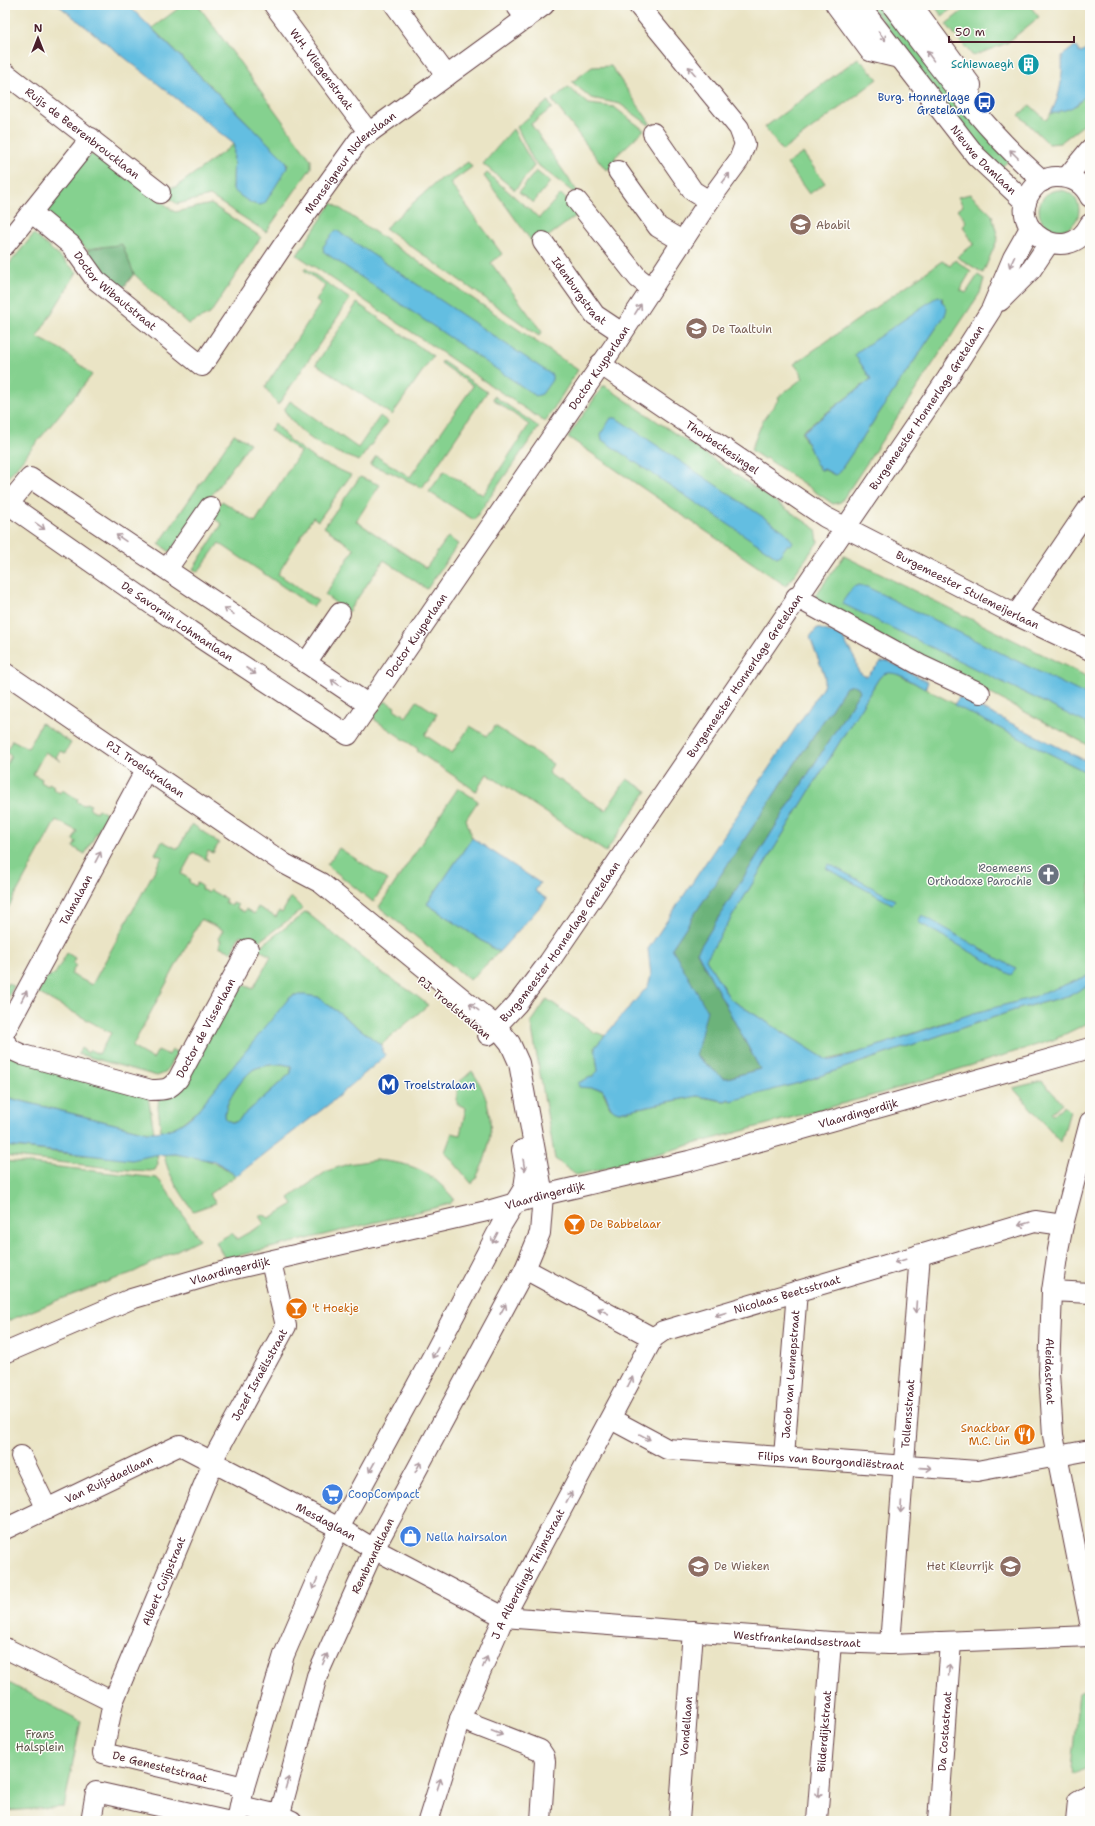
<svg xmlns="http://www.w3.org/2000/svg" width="1095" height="1826" viewBox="0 0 1095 1826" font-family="'Shantell Sans',sans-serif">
<rect width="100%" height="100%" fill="#fdfcf7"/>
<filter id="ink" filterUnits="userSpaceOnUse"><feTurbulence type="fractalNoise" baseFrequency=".025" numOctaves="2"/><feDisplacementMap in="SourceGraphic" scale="8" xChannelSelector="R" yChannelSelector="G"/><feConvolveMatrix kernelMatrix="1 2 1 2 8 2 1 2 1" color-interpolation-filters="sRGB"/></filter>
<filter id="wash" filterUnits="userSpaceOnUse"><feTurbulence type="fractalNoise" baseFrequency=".012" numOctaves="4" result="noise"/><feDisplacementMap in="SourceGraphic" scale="16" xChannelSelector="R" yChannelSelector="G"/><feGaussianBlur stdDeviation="0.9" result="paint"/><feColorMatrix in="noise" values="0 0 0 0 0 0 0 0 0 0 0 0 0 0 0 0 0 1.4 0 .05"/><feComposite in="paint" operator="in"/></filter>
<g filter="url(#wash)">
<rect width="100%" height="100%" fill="#eae4c5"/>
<path fill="#85d18f" stroke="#68785d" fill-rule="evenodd" d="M183,5H198L311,160V168L266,232L210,196L177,204L163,193L169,187H176L234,144L233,190L263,204L288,165L286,161L152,28Z
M870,5H883L1009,160L1001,168L967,133Z
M934,5H957L942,16Z
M970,5H1029L1039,17L1007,43L973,56L946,24Z
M858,58L878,79L782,151L765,127Z
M611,66L650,123L649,125L620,104L591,98L572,82L592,67Z
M568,87L589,104L614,107L644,130L615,157V166L606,170L552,100Z
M1090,89V120L1060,143L1049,144L1019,115L1030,105L1046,120L1051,113L1077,105Z
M548,101L552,108L531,124L577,191L578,196L534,162L517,127Z
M513,129L534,166L515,190L483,164Z
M803,153L825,183L809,194L787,164Z
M94,154L101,155L175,212L211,204L261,237L210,314L188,324L134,274L122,245C110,247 99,246 88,250L49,218L46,212L47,205L86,157Z
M468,162L472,167L450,183L502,254L491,263L542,332L539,336L385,228L441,178L449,175Z
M536,171L550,182L533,203L519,192Z
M487,173L539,218L561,194L580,213L535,246L484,176Z
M1039 210a20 20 0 1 1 40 0a20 20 0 1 1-40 0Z
M970,194L992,215L998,238L983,273L957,257L974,244L963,227L966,222L958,210L963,206L958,197Z
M332,203L578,370L545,422L297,255Z
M34,234L77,272L37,337L62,350L92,375L5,481V269Z
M955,260L971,271L960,290L966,293L978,275L984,279L980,293L841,502L833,504L766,458L764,459L751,450L763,420L779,399L778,397L803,378L801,375L802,374L794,364L942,261L950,266ZM937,298H942L945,315L838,474L835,475L823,469L820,470L802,433L804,430L871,379L855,355L857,352Z
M305,268L350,299L278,405L265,387L320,304L316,301L325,286L304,270Z
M357,303L433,356L392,415L316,364Z
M442,361L487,392L422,488L390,472L370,465L376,456L410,477L473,386L441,363Z
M603,386H605L816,529L818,542L786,586L568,437Z
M494,396L539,427L474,520L429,492L444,471L483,495L529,425L493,399Z
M290,401L358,448L380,416L388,422L359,461C325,448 306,442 284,410Z
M275,423L289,440L316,460L351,475L318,521L313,517L278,574L318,601L313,607L219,543L198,572L193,569L222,524L212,517L222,501L255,522L300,452L270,430Z
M234,434L250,443L170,552L159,544Z
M360,477L380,485L356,521L426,568L448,537L458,544L427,589L384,560L348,612L325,595L354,549L324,527Z
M844,556L1090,678V746L812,600Z
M893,672L1090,774V975L1054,990L1017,1003H1012L949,1021L863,1051L827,1060L730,999L706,959L879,678L885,673Z
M417,701L437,714L425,735L452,753L470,726L487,736L495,726L553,764L548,773L558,780L560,779L591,802L592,801L598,805V806H599L604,809L605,811L627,779L647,791L606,852L487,774L476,791L417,751L418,749L375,720L374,716L384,702H387L395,707L394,709L406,717Z
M41,723L71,743L65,753L60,751L56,757L61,761L45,752L33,774L42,779L41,782L48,786L49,783L54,786L53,789L60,793L62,790L78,799L77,802L84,805L86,803L91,805L89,808L96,812L98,809L107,814L85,854L73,847L76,842L73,840L77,831L56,820L5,914V768L11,756L6,752L12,740L28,748Z
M458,788L478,801L466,819L472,838L427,904L499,952L470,980L379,907Z
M192,824L219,843L213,853L208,851L205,857L209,861L193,852L181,874L190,879L189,882L195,886L197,883L202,886L201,889L208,893L210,890L226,899L225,902L232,906L233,903L238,905L237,908L244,912L246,909L254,914L258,907L276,917L279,911L282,913L291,897L303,909L257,943L240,935L231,952L219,946L221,941L218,939L223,930L201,919L132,1047L153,1059L158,1050L169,1055L172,1050L177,1052L165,1073L157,1076L78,1054L81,1048L88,1053L90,1050L99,1054L111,1033L38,993L46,978L55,974L67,953L75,958L73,963L76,965L71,974L92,985L162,857L155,854L162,841L178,849Z
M339,848L388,880L373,902L327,865Z
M306,912L382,973L413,993L428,1005L381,1045L318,997L294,995L289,999L196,1112L178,1126L161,1132L158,1107L159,1096L234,985L241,989L244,985L253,989L271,956L257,949Z
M8,983L14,986L5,1003V988Z
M1090,984V1022L1053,1040L882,1093L598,1170L576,1175L555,1159L531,1023L547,999L595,1033H598L605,1036L595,1047L598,1071L593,1076L578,1083L602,1089L610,1107L619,1112L697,1096L724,1101L799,1083L1018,1009L1060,998Z
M5,1053L148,1096L154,1132H147L5,1097Z
M282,1064L291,1066V1073L236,1122H231L226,1119C220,1107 244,1075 254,1069C263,1065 273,1065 282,1064Z
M472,1071C497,1107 496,1148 472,1184L445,1152L452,1133L460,1135L466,1108L457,1104V1084Z
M1042,1081L1062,1103L1051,1113L1053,1115L1064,1105L1070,1111L1061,1142L1013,1088Z
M5,1146L80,1155L157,1154L158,1164L155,1170L150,1171L128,1170L5,1156Z
M164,1154C189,1154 216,1159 236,1176L209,1194L216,1203L193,1211C182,1194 167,1175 164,1154Z
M375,1160C412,1163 430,1170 454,1199L450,1204L225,1259L216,1242L232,1233L237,1239L264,1224L259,1216L263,1214L269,1218L293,1204L289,1198L327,1171L348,1164Z
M5,1161L157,1178L164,1186L199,1239L134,1272L64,1298L5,1322Z
M5,1681L81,1721L64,1807L5,1811Z
M1083,1690L1090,1704V1766L1074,1775L1071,1767L1079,1692Z"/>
<path fill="#6cb37a" stroke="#5b6952" d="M122,244L134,274L124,287L89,264L88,250C99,246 110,247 122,244Z
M854,685L858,687L860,691L697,952L760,1069L727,1078H723L696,1056L672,948L846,687Z"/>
<path fill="#63bee1" stroke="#566e86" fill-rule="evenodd" d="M58,5H128L286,161L287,168L265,203C256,210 241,196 233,190L234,144Z
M1075,46L1080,53L1090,46V89C1081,101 1074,110 1059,111L1058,113H1051C1061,94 1063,76 1062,56Z
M336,230L552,375V380L542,394L536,396L324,252L323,247L332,234Z
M938,296L942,298L941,300L947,309L945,315L838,474L835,475L824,469L822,470L818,468L819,466L816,464L803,432L871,379L855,355L857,352Z
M611,418H616L784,531L793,542L790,546L788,544L779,556L777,557L602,440L601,434Z
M859,585L867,587L1090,697V730L1088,729L1086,723L843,604V601L853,587Z
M817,628L841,635L856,661L858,671L864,676H867L881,662L888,661L928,682L925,689C913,683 890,664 879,678L706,959L730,999L827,1060H832L863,1051L974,1013L1031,998L1090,975V984L1071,995L1018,1009L799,1083L731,1101L729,1099L725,1101L697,1096L619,1112C607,1110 609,1097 602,1089L579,1087L578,1083L593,1076L598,1071L595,1047L648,986L651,976L648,949L823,687L825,677L810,637ZM854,685L858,687L860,691L697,952L760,1069L728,1078H723L696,1056L707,1010L672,948L846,687Z
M959,697L1090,763V774L954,705Z
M472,838L540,883L535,891L547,899L499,952L427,904Z
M829,864L895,900L892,904L826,868Z
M922,915L1016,969L1011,975L918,922Z
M295,995H305L318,997L381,1045L385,1056L328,1105L236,1176L228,1169L214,1161L175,1154L154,1155L132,1160L5,1146V1097L147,1132C167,1133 182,1126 196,1112L289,998ZM282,1064L291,1066V1073L236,1122H231L226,1119C220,1107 244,1075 254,1069C263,1065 273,1065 282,1064Z"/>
</g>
<g filter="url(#ink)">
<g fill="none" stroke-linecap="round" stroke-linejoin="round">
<defs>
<g id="minor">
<path id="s1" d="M274,5L369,133"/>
<path d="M395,5L447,76"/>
<path d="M516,5L526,19"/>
<path d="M836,5L870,51L899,58"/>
<path id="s2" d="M859,5L976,156L1026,203"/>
<path d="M892,5C939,67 984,130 1043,181"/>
<path d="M912,5L971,85L969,105"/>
<path id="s3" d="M5,73L160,193"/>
<path d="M653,133L693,191L709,201"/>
<path d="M618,171L658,227L682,241"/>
<path d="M1067,177L1090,149"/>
<path d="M1090,197C1084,184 1073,177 1058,177C1048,176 1038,182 1032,190C1003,229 1068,269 1090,224"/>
<path d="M577,201L638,278L651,288"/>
<path id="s4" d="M31,212L71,245L96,280L202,366L282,247L359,140L544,5"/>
<path id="s5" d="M543,242L595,315L622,333"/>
<path d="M5,245L91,138"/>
<path d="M1000,301L1031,270L1049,243"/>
<path id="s6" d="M600,364L825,517L1016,615L1090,650"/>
<path id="s7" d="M8,504L190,631L348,735L614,346L709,201L739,160L745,144L739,128L638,5"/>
<path d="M5,508L30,478L369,705"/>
<path d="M167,569L210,507"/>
<path d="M796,597L920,665L980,693"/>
<path d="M1016,615L1090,506"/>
<path d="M306,663L340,613"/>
<path id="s8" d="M5,673L285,864L321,883L496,1026L510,1043L519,1063L543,1195L540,1233L525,1269L374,1549L317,1676L278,1821"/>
<path id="s9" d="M5,1031L147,768"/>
<path id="s10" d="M488,1035L517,1004L549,962L947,379L991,310L1013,258L1030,228"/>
<path id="s11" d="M5,1042L12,1050L23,1055L151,1090C165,1090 169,1090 178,1079L248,949"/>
<path id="s12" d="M1090,1122L1063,1225L1058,1250L1052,1291L1049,1373L1053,1435L1090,1622"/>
<path id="s13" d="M525,1269L653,1338L663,1331L1035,1221L1063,1225"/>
<path d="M1052,1291L1090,1293"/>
<path id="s14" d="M5,1353L131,1299L225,1271L491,1210L543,1195L689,1161L1090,1048"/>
<path id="s15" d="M611,1419L667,1449L977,1471L1090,1450"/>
<path d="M21,1456L47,1509"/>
<path id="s16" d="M784,1457L797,1291"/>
<path id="s17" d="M5,1529L180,1445L339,1528L374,1549L504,1617L831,1642L890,1644L1090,1636"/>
<path id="s18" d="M890,1644L920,1254"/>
<path d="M5,1648L113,1702"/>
<path d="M460,1719L540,1750L544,1756L545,1761L541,1821"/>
<path id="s19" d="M244,1787L103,1753L113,1702L210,1470L212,1461L286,1326L271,1262"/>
<path d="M240,1806L279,1815L292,1821"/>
<path d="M91,1821L96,1792L226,1821"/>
<path d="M237,1821L244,1787L284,1655L339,1528L436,1350L502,1224L524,1188L526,1174L522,1150"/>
<path id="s20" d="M428,1821L460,1719L504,1617L653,1338"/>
<path id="s21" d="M679,1821L693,1631"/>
<path id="s22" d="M817,1821L831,1642"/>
<path id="s23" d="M938,1821L951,1642"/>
<path d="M1076,1821L1078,1801L1090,1794"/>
</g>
</defs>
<use href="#minor" stroke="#623d42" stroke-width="22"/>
<use href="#minor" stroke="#fff" stroke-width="20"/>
</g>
<defs><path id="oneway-shaft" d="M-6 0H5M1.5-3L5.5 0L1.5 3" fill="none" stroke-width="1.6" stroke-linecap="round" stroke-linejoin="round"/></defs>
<g stroke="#ae9aa0">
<use href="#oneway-shaft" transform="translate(882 36) rotate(53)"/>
<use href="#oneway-shaft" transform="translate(930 56) rotate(-126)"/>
<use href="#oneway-shaft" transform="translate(692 71) rotate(-130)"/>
<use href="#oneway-shaft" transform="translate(1014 154) rotate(-135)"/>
<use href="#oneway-shaft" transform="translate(726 178) rotate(-53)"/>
<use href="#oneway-shaft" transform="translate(1012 262) rotate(115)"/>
<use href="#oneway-shaft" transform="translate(638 309) rotate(-58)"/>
<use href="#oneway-shaft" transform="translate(40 526) rotate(35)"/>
<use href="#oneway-shaft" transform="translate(121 538) rotate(-146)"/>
<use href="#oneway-shaft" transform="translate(229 611) rotate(-146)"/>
<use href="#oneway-shaft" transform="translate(251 671) rotate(33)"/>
<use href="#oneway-shaft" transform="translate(336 683) rotate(-146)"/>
<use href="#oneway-shaft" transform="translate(98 857) rotate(-62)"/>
<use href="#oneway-shaft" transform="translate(24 996) rotate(-62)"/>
<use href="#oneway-shaft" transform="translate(474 1007) rotate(-142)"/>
<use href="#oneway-shaft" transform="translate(524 1165) rotate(81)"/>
<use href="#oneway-shaft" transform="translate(1024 1224) rotate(164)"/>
<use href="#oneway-shaft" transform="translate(495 1238) rotate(117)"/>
<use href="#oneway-shaft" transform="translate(900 1261) rotate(163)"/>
<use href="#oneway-shaft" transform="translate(916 1307) rotate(94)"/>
<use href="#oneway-shaft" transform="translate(503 1309) rotate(-61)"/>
<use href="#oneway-shaft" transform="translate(603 1311) rotate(-152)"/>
<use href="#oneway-shaft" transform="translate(721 1314) rotate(164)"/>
<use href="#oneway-shaft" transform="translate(435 1353) rotate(118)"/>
<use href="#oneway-shaft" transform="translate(630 1382) rotate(-63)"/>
<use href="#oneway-shaft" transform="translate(645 1437) rotate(28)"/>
<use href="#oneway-shaft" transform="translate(372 1467) rotate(119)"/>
<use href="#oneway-shaft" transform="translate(418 1467) rotate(-62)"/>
<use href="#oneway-shaft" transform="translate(926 1468) rotate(4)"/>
<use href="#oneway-shaft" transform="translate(569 1497) rotate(-62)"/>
<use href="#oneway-shaft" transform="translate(901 1507) rotate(94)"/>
<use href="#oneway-shaft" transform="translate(315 1584) rotate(114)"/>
<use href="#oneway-shaft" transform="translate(325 1659) rotate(-66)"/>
<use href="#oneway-shaft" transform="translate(485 1662) rotate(-67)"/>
<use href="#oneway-shaft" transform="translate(949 1670) rotate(-86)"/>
<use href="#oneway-shaft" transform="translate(497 1733) rotate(21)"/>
<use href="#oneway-shaft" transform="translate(287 1783) rotate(-74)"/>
<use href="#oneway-shaft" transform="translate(439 1784) rotate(-72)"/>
<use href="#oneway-shaft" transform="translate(819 1792) rotate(95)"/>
</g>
</g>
<defs>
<symbol id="building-disc" viewBox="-11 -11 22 22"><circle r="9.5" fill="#0f9aa8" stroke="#fdfcf7"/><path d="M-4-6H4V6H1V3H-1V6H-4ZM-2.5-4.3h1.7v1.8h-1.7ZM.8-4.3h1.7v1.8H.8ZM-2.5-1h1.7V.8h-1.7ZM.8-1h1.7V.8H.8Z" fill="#fff"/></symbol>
<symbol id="bus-disc" viewBox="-11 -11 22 22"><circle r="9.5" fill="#1a4fb4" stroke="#fdfcf7"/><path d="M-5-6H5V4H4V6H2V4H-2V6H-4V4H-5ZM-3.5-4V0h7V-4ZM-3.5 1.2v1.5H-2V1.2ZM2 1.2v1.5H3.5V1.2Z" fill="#fff"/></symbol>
<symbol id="school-disc" viewBox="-11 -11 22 22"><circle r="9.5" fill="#8d6e63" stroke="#fdfcf7"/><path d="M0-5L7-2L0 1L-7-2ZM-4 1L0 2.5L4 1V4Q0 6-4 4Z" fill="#fff"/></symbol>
<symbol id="church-disc" viewBox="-11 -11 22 22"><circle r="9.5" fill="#6b7280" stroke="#fdfcf7"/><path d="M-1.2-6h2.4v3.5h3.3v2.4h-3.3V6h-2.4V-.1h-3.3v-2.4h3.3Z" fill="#fff"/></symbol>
<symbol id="metro-disc" viewBox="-11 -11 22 22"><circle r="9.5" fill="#1a4fb4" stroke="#fdfcf7"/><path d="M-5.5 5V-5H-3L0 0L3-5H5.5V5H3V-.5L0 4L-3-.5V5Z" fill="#fff"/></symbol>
<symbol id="bar-disc" viewBox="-11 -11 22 22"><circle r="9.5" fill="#e8710a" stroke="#fdfcf7"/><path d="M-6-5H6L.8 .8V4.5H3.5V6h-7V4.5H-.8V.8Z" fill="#fff"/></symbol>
<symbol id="restaurant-disc" viewBox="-11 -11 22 22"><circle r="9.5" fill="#e8710a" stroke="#fdfcf7"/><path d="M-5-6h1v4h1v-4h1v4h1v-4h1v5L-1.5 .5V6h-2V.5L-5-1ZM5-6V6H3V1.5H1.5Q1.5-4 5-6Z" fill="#fff"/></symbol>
<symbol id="supermarket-disc" viewBox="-11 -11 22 22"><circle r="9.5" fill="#3f7fe0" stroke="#fdfcf7"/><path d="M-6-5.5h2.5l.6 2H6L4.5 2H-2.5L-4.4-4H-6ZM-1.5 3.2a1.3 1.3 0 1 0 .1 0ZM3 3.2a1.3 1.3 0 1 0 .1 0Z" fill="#fff"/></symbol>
<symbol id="shop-disc" viewBox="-11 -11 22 22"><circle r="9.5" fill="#3f7fe0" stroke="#fdfcf7"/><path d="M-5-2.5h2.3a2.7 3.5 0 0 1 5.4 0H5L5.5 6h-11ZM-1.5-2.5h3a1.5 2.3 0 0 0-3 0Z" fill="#fff"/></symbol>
</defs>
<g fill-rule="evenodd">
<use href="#building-disc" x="1016" y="52" width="25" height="25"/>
<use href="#bus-disc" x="972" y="90" width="25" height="25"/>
<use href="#school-disc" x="788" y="212" width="25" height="25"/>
<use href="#school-disc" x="684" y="316" width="25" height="25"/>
<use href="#church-disc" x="1036" y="862" width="25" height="25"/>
<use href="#metro-disc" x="376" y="1072" width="25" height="25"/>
<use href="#bar-disc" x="562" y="1212" width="25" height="25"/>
<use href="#bar-disc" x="284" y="1296" width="25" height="25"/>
<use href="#restaurant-disc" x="1012" y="1422" width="25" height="25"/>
<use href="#supermarket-disc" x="320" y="1482" width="25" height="25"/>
<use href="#shop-disc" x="398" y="1524" width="25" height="25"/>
<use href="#school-disc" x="686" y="1554" width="25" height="25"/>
<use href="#school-disc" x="998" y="1554" width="25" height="25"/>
</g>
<g text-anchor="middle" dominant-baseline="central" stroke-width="3" stroke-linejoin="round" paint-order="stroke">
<g font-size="11" fill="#0d838f" stroke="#fdfcf7" text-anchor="end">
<text x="1014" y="64">Schiewaegh</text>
</g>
<g font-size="11" fill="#4a1f2b" stroke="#fdfcf7">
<text stroke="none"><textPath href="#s1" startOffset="80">W.H. Vliegenstraat</textPath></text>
<text stroke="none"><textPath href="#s3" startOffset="98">Ruijs de Beerenbroucklaan</textPath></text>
<text stroke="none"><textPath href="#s2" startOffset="199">Nieuwe Damlaan</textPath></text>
<text stroke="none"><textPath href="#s4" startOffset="484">Monseigneur Nolenslaan</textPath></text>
<text stroke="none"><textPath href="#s5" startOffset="61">Idenburgstraat</textPath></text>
<text stroke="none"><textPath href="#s4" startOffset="116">Doctor Wibautstraat</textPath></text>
<text stroke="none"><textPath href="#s7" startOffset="856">Doctor Kuyperlaan</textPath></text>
<text stroke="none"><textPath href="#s10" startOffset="766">Burgemeester Honnerlage Gretelaan</textPath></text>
<text stroke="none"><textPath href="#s6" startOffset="148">Thorbeckesingel</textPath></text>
<text stroke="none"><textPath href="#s6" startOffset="432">Burgemeester Stulemeijerlaan</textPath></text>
<text stroke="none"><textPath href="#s7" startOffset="206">De Savornin Lohmanlaan</textPath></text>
<text stroke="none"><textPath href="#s7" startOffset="532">Doctor Kuyperlaan</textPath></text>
<text stroke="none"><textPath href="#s10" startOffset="442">Burgemeester Honnerlage Gretelaan</textPath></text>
<text stroke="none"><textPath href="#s8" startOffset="170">P.J. Troelstralaan</textPath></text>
<text stroke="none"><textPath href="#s9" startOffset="149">Talmalaan</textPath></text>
<text stroke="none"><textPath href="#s10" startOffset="118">Burgemeester Honnerlage Gretelaan</textPath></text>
<text transform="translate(454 1008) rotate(40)">P.J. Troelstralaan</text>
<text stroke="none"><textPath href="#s11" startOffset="244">Doctor de Visserlaan</textPath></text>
<text stroke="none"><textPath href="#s14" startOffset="888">Vlaardingerdijk</textPath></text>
<text stroke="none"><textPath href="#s14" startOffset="564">Vlaardingerdijk</textPath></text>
<text stroke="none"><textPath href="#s14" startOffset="240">Vlaardingerdijk</textPath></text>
<text stroke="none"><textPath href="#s13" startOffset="287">Nicolaas Beetsstraat</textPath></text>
<text stroke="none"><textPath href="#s12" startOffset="254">Aleidastraat</textPath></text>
<text stroke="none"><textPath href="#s16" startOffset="83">Jacob van Lennepstraat</textPath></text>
<text stroke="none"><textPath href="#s19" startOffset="556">Jozef Israëlsstraat</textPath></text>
<text stroke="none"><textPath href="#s18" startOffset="231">Tollensstraat</textPath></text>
<text stroke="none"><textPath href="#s15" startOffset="228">Filips van Bourgondiëstraat</textPath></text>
<text stroke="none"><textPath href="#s17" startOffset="115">Van Ruijsdaellaan</textPath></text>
<text stroke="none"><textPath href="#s17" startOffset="359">Mesdaglaan</textPath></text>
<text transform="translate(373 1556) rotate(-64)">Rembrandtlaan</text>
<text stroke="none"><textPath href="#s20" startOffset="267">J A Alberdingk Thijmstraat</textPath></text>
<text stroke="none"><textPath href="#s19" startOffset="328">Albert Cuijpstraat</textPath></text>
<text stroke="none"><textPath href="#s17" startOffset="855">Westfrankelandsestraat</textPath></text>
<text stroke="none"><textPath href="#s21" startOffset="95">Vondellaan</textPath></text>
<text stroke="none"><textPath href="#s22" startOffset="90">Bilderdijkstraat</textPath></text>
<text stroke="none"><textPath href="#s23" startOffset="90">Da Costastraat</textPath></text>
<text transform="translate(160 1767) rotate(14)">De Genestetstraat</text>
</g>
<g font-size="11" fill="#164399" stroke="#fdfcf7" text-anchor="end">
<text x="970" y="97">Burg. Honnerlage<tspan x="970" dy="13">Gretelaan</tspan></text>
<text x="404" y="1085" text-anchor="start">Troelstralaan</text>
</g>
<g font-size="11" fill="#785e54" stroke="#fdfcf7" text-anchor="start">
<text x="816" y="225">Ababil</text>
<text x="712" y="329">De Taaltuin</text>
<text x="714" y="1566">De Wieken</text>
<text x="994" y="1566" text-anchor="end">Het Kleurrijk</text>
</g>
<g font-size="11" fill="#5b616d" stroke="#fdfcf7" text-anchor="end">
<text x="1032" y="868">Roemeens<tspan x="1032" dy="13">Orthodoxe Parochie</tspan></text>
</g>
<g font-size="11" fill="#c56008" stroke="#fdfcf7" text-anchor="start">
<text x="590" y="1224">De Babbelaar</text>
<text x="312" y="1308">'t Hoekje</text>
<text x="1010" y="1428" text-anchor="end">Snackbar<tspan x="1010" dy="13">M.C. Lin</tspan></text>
</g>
<g font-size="11" fill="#366cbe" stroke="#fdfcf7" text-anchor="start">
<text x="348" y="1494">CoopCompact</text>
<text x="426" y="1537">Nella hairsalon</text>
</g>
<g font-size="11" fill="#5c5449" stroke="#fdfcf7">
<text x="40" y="1734">Frans<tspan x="40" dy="13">Halsplein</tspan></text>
</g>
</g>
<rect width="1095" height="1826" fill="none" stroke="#fdfcf7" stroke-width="20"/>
<g transform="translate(38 38)" stroke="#fdfcf7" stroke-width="3" paint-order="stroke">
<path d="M0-3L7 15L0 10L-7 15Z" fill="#4a1f2b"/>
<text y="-6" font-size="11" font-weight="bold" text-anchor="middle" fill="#4a1f2b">N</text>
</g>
<path d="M949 36v6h125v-6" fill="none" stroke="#4a1f2b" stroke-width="2"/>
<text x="955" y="36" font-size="12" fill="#4a1f2b" stroke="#fdfcf7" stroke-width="3" paint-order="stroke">50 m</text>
</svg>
